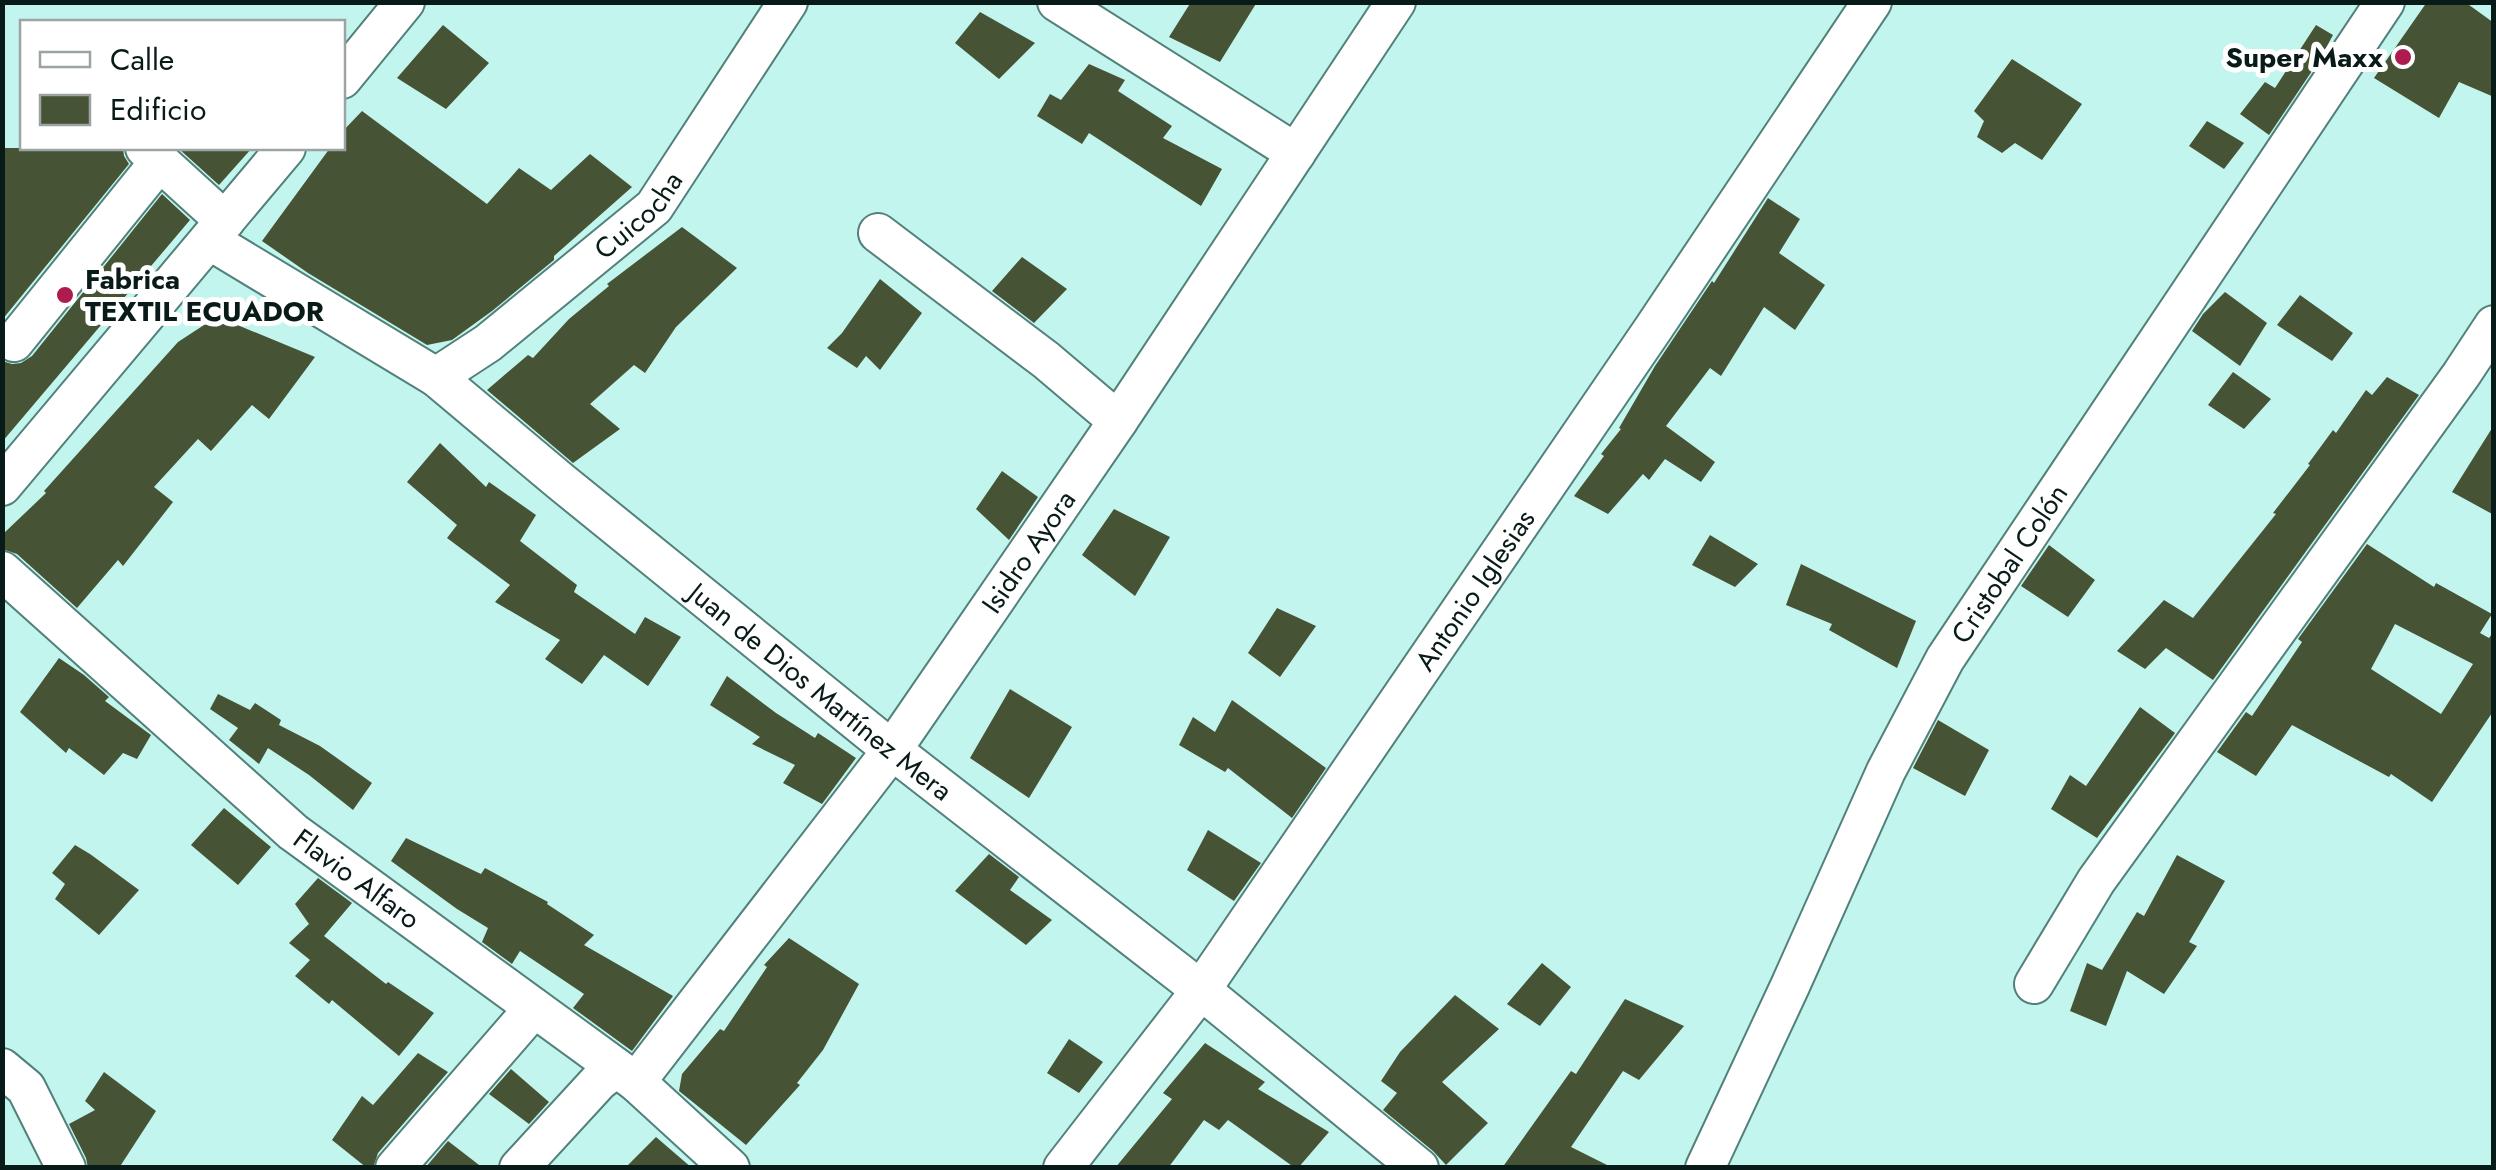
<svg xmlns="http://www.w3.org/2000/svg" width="2496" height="1170" viewBox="0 0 2496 1170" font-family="Jost,sans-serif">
<rect width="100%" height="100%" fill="#c3f5ef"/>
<path fill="#465335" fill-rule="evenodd" d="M1191,2H1257L1220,62L1169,37Z
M2427,2H2465L2494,23V97L2459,82L2439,118L2374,78Z
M980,12L1035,43L999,79L955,43Z
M443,25L489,63L446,109L397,78Z
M2316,25L2333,35L2320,59L2269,135L2240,114L2265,82L2275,88Z
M2012,59L2082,104L2042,160L2015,143L2002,153L1977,137L1984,121L1974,111Z
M1089,64L1125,80L1118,91L1172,126L1163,138L1222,169L1201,206L1089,133L1082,144L1037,116L1050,94L1061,100Z
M362,111L487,204L519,168L551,190L590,154L632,187L554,256V260L492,311L452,340L427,345L308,273L262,241L330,148H342V132Z
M2207,121L2244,143L2224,169L2189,146Z
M2,148H123L124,156L129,164L2,320Z
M178,148H252L219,185Z
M162,194L190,220L2,442V361L12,364L21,363L32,356Z
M1768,198L1800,219L1779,253L1825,285L1795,330L1764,307L1721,376L1710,368L1666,426L1715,462L1701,482L1665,459L1649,480L1643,474L1608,514L1574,496L1604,456L1601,454L1621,429L1619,428L1655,366L1712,281L1714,283Z
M682,227L737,268L676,327L645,373L634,365L590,404L620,429L573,463L487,390L528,355L533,358L569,319L609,286L607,284Z
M1022,257L1067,289L1034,323L992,291Z
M880,279L922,313L880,370L866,356L857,368L827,348L842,333Z
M2225,292L2267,323L2240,366L2192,331L2203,314Z
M2300,295L2353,333L2332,361L2277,325Z
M223,319L315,357L269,419L252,405L211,451L198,439L154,487L173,502L123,566L118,560L77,608L17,554L2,549V535L46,493L44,491L178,342L204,325Z
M2233,372L2271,399L2244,429L2208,405Z
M2387,377L2419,395L2213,680L2166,648L2145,669L2117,651L2164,600L2193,618L2276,514L2273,513L2310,465L2308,464L2333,430L2336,433L2366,390L2372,395Z
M2494,425V515L2452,492Z
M440,443L486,487L489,482L536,515L520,541L577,585L574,592L635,634L645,617L681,637L648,686L604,655L582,684L545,659L560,640L495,602L510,585L447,538L457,525L407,482Z
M1002,471L1038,497L1009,540L976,509Z
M1114,509L1170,537L1135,596L1082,555Z
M1710,535L1758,564L1735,587L1692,565Z
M2367,544L2434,587L2436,583L2492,614L2480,633L2489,638L2494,631V710L2432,802L2391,774L2389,777L2292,725L2256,776L2217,752L2246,712L2252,716L2302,642L2298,639ZM2395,624L2473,664L2441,714L2371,669Z
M2049,545L2095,580L2068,617L2021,586Z
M1801,564L1916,621L1897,668L1829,630L1832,624L1786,605Z
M1277,608L1316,626L1280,677L1248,653Z
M59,658L84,675L109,697L105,701L151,735L137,759L123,753L104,775L69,748L66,753L20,712Z
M727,676L776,713L815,738L818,733L856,758L822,804L783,783L795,765L752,744L760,737L710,705Z
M1010,689L1072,727L1029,798L970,758Z
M218,694L250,710L255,703L281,720L279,725L320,746L372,783L353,810L309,775L268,748L259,764L229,740L238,728L210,709Z
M1232,700L1326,768L1292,818L1228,768L1225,772L1179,745L1193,717L1215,732Z
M2140,707L2175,733L2097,838L2051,809L2070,775L2086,786Z
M1938,720L1989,750L1965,796L1913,768Z
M224,808L271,847L238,885L191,845Z
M1208,830L1261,863L1234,901L1187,870Z
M406,838L481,874L485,868L548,902L547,904L594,935L584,945L673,996L632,1051L573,1008L584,994L520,951L512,964L482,942L488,928L457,909L391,861Z
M75,845L90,854L139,890L99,935L55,899L65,884L52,873Z
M989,854L1019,877L1010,890L1052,920L1026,945L955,891Z
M2177,855L2225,881L2189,942L2197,946L2164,994L2127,971L2106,1026L2070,1011L2087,963L2102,970L2137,912L2144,916Z
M318,878L352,903L324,936L386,984L388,982L434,1013L399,1056L332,1000L329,1004L295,976L310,960L289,943L309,924L295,904Z
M789,938L859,984L823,1050L797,1083L800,1085L746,1145L679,1091L682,1074L720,1029L724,1031L767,967L764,965Z
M1542,963L1571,987L1540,1026L1507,1004Z
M1455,995L1499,1029L1442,1082L1488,1123L1446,1165L1433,1151L1383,1110L1397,1093L1381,1081L1400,1052Z
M1625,999L1684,1026L1639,1080L1623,1071L1571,1147L1613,1168H1502L1571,1071L1576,1074Z
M1069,1039L1103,1062L1079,1093L1047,1073Z
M1205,1043L1265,1082L1258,1089L1329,1132L1298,1168H1295L1228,1120L1219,1130L1204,1120L1168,1168H1115L1172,1099L1163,1093Z
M418,1053L448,1072L378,1153L373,1168H367L332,1140L362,1096L373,1105Z
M511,1069L549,1102L529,1124L489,1094Z
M104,1072L156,1111L119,1168H88L86,1158L69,1124L95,1110L85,1101Z
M656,1137L692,1168H625Z
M448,1141L483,1168H425Z"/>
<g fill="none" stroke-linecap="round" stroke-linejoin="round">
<defs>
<g id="minor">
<path d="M1057,2L1296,153"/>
<path d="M342,79L405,2"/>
<path d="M145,148L225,221"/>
<path d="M878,233L1046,360L1118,421"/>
<path id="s1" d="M209,240L436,377L560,481L892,750L1201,990L1419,1168"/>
<path d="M14,342L160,161"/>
<path id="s2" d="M436,377L488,343L654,207L788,2"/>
<path d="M2,486L286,148"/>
<path id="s3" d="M2,571L293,832L636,1082L730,1168"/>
<path d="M2034,984L2096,881L2461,375L2494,325"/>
<path d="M2,1068L26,1088L66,1168"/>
<path id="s4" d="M636,1082L892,750L1118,421L1396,2"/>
<path d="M395,1168L534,1008"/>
<path d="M519,1168L599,1081L616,1068"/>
<path id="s5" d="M1063,1168L1201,990L1653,329L1872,2"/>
<path id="s6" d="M1705,1168L1790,986L1886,771L1945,659L2385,2"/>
</g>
</defs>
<use href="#minor" stroke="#52807b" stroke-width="42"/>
<use href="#minor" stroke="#fff" stroke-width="38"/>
</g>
<g fill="#ad1b4f" stroke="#fff" stroke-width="4">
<circle cx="2403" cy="57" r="10"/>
<circle cx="65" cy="295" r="10"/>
</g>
<g text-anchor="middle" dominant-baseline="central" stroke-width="10" stroke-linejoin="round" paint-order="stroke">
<g font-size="28" font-weight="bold" fill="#081b19" stroke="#fff" text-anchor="end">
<text x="2383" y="57">Super Maxx</text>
<text x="85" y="279" text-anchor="start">Fabrica<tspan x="85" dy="32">TEXTIL ECUADOR</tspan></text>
</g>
<g font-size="28" fill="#081b19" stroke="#fff">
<text stroke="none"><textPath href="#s2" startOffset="260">Cuicocha</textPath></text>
<text stroke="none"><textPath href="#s4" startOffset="660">Isidro Ayora</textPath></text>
<text stroke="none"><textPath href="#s6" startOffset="678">Cristobal Colón</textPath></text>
<text stroke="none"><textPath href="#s5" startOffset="710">Antonio Iglesias</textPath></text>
<text stroke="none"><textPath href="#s1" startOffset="762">Juan de Dios Martínez Mera</textPath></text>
<text stroke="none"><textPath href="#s3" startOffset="470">Flavio Alfaro</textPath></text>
</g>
</g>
<rect width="2496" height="1170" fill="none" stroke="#081b19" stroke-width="10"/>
<rect x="20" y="20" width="325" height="130" fill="#ffffff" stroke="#9ca4a3" stroke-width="2.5"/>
<rect x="40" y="52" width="50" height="15" fill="#ffffff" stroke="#9ca4a3" stroke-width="2.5"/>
<text x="110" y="70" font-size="30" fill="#081b19">Calle</text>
<rect x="40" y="95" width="50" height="30" fill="#465335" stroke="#9ca4a3" stroke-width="2.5"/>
<text x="110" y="120" font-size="30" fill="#081b19">Edificio</text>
</svg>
